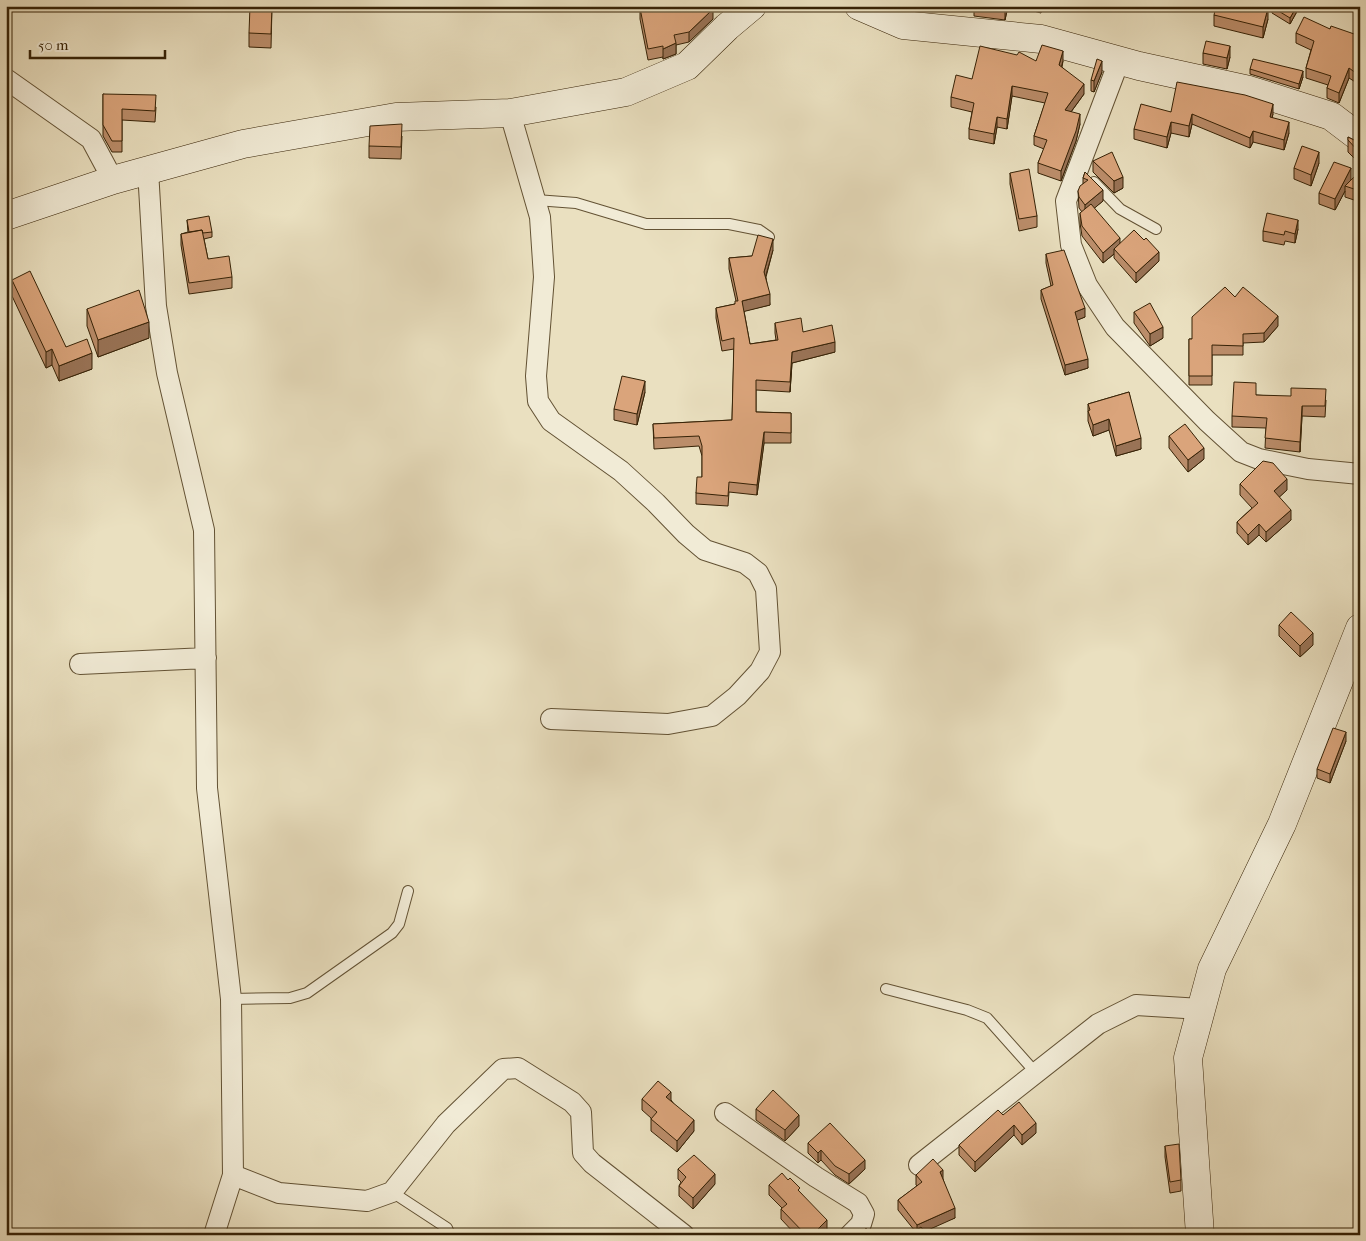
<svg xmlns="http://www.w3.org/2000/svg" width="1366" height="1241" viewBox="0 0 1366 1241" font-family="'IM FELL French Canon',serif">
<rect width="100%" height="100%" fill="#eae0c0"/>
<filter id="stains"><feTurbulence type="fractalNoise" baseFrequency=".004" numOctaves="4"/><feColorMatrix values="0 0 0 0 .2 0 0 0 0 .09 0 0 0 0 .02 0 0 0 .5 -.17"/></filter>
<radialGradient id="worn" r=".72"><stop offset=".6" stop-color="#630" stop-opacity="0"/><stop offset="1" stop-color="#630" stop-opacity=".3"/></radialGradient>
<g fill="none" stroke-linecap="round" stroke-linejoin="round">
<defs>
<path id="lane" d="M1094,182L1120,209L1156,229
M536,200L576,203L646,224H729L759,230L769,237
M886,989L967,1010L987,1018L1036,1073
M231,999L290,998L307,993L392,933L399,924L408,891
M392,1192L447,1228L450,1235"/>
<path id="street" d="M1119,61L1066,201L1071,245L1087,285L1115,327L1207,421L1241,452L1259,459L1308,469L1360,474
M6,79L91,139L113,180
M510,113L540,217L544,277L536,376L538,401L551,421L621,471L656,503L686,534L705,550L745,563L758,573L766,589L770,652L760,671L737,696L712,716L668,724L551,719
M148,170L156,306L167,373L204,530L207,788L231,999L233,1175L214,1235
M80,664L206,658
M725,1113L816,1177L858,1203L864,1214L861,1224L850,1235
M919,1165L1098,1024L1136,1005L1201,1009
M233,1175L279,1193L367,1201L392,1192L446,1124L503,1069L518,1068L572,1102L581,1112L583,1153L592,1163L684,1235"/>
<path id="secondary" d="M859,6L903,25L1041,39L1139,66L1249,90L1331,116L1360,138
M6,216L113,180L243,144L396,117L510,113L626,92L687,66L727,27L752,6
M1200,1235L1188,1058L1212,969L1282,824L1360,628"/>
</defs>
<use href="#lane" stroke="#635234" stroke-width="12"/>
<use href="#street" stroke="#635234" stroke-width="22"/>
<use href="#secondary" stroke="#362206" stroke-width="29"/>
<use href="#lane" stroke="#f1ebd6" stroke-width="10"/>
<use href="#street" stroke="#f1ebd6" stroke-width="20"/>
<use href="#secondary" stroke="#f1ebd6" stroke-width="28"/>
</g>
<path fill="#bb8d6a" stroke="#362206" d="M272,6L271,48L249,47V33Z
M974,6H1008L1005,20L974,16Z
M1016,6H1042L1041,13Z
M1300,6L1290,24L1272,13V7Z
M640,8L713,19L689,42L676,45V54L663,59V57L648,60L640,19Z
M1214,15L1268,19L1263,38L1214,26Z
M1330,29L1360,36V85L1349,78L1339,103L1327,98V88L1328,85L1306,78V68L1311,50L1296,43V33Z
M1203,53L1230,57L1227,69L1203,64Z
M1036,61H1063L1062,67L1084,94L1071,112L1080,124L1076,141L1061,181L1038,173V163L1044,149L1034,145V136L1045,103L1012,96L1007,129L997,127L994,144L969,139V129L972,112L951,107V97L972,79Z
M1250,69L1303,77L1299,89L1250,74Z
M1102,72L1094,92L1091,91V80Z
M103,94L156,107L155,122L122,120V152H112L103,136Z
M1171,112L1273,114L1272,117L1289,133L1284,150L1253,142L1250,148L1192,124L1189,137L1171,133L1167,148L1134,139V129Z
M402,136L401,159L369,158V146Z
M1348,137L1358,142H1360V162L1359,163L1348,152Z
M1093,161L1123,188L1114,193L1093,172Z
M1319,163L1311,186L1294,179V168Z
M1085,172L1103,201L1094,208L1120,243L1159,261L1136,283L1114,258V254L1103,263L1082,236L1080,223V213L1082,212L1079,208L1078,191L1083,184V178Z
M1360,172V202L1345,197V191L1335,210L1319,204V193L1351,180Z
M1010,173L1037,216V227L1019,231L1010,184Z
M187,220L212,232V237L204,239L208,259L232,277V288L189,294L181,245V234L188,232Z
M1298,229L1295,243L1285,241L1284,245L1263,241V231Z
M773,250L766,277L770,305L744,311L750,344L776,340L775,333V323L803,332L835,352L792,363L790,392L756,390V412L791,413V443H764L757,495L729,492L728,506L696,504V493L702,477V456L699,446L654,449L653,424L732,420L734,349L722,351L716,318V308L735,304L736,301L729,269V258L752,256Z
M1046,254L1085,317L1077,320L1088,368L1065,375L1041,299V290L1051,286L1046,263Z
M12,280L66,347L92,369L59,381L52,365L46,368L12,296Z
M1235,297L1278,326L1264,342L1243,343V355H1212V385H1189V339H1192Z
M87,309L149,338L98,357L87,326Z
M1134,312L1163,338L1150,346L1134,323Z
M645,392L637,425L614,420V409Z
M1129,392L1141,449L1116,456L1109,430L1093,436L1088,421V404Z
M1256,395L1326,400L1325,417L1302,416L1300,452L1265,448L1266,428L1232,427V416Z
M1169,436L1204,459L1188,472L1169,448Z
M1240,484L1287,490L1279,497L1291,520L1266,542L1259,535L1248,545L1237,533V522L1252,508L1240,495Z
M1279,625L1313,645L1300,657L1279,636Z
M1346,741L1330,783L1317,778V769Z
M642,1099L671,1100L694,1131L677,1152L651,1131V1118L642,1110Z
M756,1109L799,1126L785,1141L756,1120Z
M1003,1115L1036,1133L1022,1145L1014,1135L975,1172L959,1155V1145Z
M808,1143L865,1169L849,1184L835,1175L821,1160L818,1163L808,1153Z
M1165,1146L1181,1180V1191L1170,1193L1165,1157Z
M678,1169L715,1184L693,1209L679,1196V1186L681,1182L678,1179Z
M916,1175L943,1179L955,1218L915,1231L898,1210V1200L917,1186L916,1185Z
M769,1185L800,1192L827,1230L822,1235H796L781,1219V1209L782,1208L769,1195Z"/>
<path fill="#997356" stroke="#362206" d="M1006,6H1008L1005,20V9Z
M1297,6H1300L1290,24V18Z
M1268,8V19L1263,38V27Z
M713,9V19L689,42V32Z
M676,43V54L663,59V49Z
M1230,46V57L1227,69V58Z
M1063,51V61L1059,75V65Z
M1102,61V72L1094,92V81Z
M1349,68V78L1339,103V93Z
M1303,71V77L1299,89V84Z
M1084,84V94L1065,120V110Z
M1012,86V96L1007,129V119Z
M1273,104V114L1270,127V117Z
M1080,114V124L1076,141L1061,181V171Z
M1192,114V124L1189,137V126Z
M997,117V127L994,144V134Z
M1171,122V133L1167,148V137Z
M1289,122V133L1284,150V140Z
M1253,131V142L1250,148V138Z
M1360,150V162L1359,163V152Z
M1319,152V163L1311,186V175Z
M1351,168V180L1345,186V191L1335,210V199Z
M1123,177V188L1114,193V181Z
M1103,190V201L1085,216V205Z
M1298,220V229L1295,243V234Z
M1120,238V248L1114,249V254L1103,263V253Z
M773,239V250L764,282V272Z
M1159,252V261L1136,283V273Z
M770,294V305L742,312V301Z
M1085,308V317L1075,321V312Z
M1278,316V326L1264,342V333Z
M149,322V338L98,357V340Z
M1163,327V338L1150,346V334Z
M835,342V352L792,363L790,392L792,352Z
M52,349V365L46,368V352Z
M92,353V369L59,381V366Z
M1088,359V368L1065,375V365Z
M645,381V392L637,425V414Z
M1302,406V416L1300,452V442Z
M1109,419V430L1093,436V425Z
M764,432V443L757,495V485Z
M1141,438V449L1116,456V446Z
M1204,448V459L1188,472V460Z
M1287,479V490L1274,502V491Z
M1291,510V520L1266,542V532Z
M1259,524V535L1248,545V535Z
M1313,633V645L1300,657V646Z
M1346,732V741L1330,783V774Z
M671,1092V1103L666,1097Z
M799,1115V1126L785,1141V1130Z
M694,1120V1131L677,1152V1141Z
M1036,1123V1133L1022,1145V1135Z
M1014,1125V1135L975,1172V1162Z
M821,1150V1160L818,1163V1153Z
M865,1160V1169L849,1184V1174Z
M943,1170V1180L940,1172Z
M715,1174V1184L693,1209V1198Z
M955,1208V1218L917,1235V1225Z
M827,1220V1230L822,1235H812Z"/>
<path fill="#daa47b" stroke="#362206" d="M250,6H272L271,34L249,33Z
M652,6H707V8L712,6L713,9L689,32L674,35L676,43L663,49V46L648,49L640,8Z
M974,6H1006L1005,9Z
M1216,6H1262L1268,8L1263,27L1214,15Z
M1273,6H1297L1290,18L1272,7Z
M1304,17L1330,29L1331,26L1360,36V48L1358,53L1360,54V76L1349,68L1339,93L1327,88L1331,76L1306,68L1314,41L1296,33Z
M1206,41L1230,46L1227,58L1203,53Z
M1042,45L1063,51L1059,65L1084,84L1065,110L1080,114L1076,131L1061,171L1038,163L1047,140L1034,136L1048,93L1012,86L1007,119L997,117L994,134L969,129L974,103L951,97L956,75L972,79L980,46L1017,55L1019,52L1036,61Z
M1097,59L1102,61L1094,81L1091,80Z
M1253,59L1303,71L1299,84L1250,69Z
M1177,82L1245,95L1273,104L1270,117L1289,122L1284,140L1253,131L1250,138L1192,114L1189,126L1171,122L1167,137L1134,129L1141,104L1171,112Z
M103,94L156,95L155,111L122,109V141H112L103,125Z
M402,124L401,147L369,146L370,126Z
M1348,137L1358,142H1360V150L1359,152L1348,140Z
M1302,146L1319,152L1311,175L1294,168Z
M1112,152L1123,177L1114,181L1093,161Z
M1334,162L1351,168L1335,199L1319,193Z
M1029,169L1037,216L1019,219L1010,173Z
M1085,172L1103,190L1085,205L1079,197L1078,191L1080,186L1088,180L1083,178Z
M1359,172H1360V191L1345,186Z
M1091,204L1120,238L1103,253L1082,226L1080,213Z
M1267,213L1298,220L1295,234L1285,231L1284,235L1263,231Z
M209,216L212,232L203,233L202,230L189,232L187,220Z
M202,230L208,259L229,256L232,277L189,283L181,234Z
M1134,230L1144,240L1146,238L1159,252L1136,273L1114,249Z
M758,235L773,239L764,272L770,294L742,301L750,344L778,340L775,323L801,318L803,332L832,325L835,342L792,352L790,382L756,380V412L791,413V433L764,432L757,485L729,482L728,496L696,493L697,477H702V446L699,436L654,438L653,424L732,420L734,338L722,341L716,308L735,304V301H738L729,258L752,256Z
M1064,250L1085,308L1075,312L1088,359L1065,365L1041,290L1053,285L1046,254Z
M30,271L66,347L87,339L92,353L59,366L52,349L46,352L12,280Z
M1225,287L1235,297L1243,287L1278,316L1264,333L1243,334V346L1212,345V376H1189V339H1192V317Z
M139,290L149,322L98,340L87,309Z
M1150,303L1163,327L1150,334L1134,312Z
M622,376L645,381L637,414L614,409Z
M1234,382L1256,383V395L1291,396V388L1326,389L1325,406H1302L1300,442L1265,438L1267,418L1232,416Z
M1129,392L1141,438L1116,446L1109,419L1093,425L1088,411L1090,410L1088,404Z
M1185,424L1204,448L1188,460L1169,436Z
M1263,461L1273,463L1287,479L1274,491L1291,510L1266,532L1259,524L1248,535L1237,522L1258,503L1240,484Z
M1291,612L1313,633L1300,646L1279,625Z
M1333,728L1346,732L1330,774L1317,769Z
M658,1081L671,1092L666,1097L694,1120L677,1141L651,1119L657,1112L642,1099Z
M773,1090L799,1115L785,1130L756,1109Z
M1019,1102L1036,1123L1022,1135L1014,1125L975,1162L959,1145L998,1110L1003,1115Z
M830,1123L865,1160L849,1174L835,1166L821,1150L818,1153L808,1143Z
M1179,1144L1181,1180L1170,1182L1165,1146Z
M694,1155L715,1174L693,1198L679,1186L686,1177L678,1169Z
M933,1159L943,1170L940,1172L955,1208L917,1225L898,1200L922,1182L916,1175Z
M782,1173L788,1180L790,1178L800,1188L798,1190L827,1220L812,1235H806L781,1209L787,1204L769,1185Z
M921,1227L927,1235H910Z
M866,1228L872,1235H860Z"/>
<rect width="1366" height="1241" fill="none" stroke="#eae0c0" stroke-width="25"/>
<rect x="8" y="8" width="1351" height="1226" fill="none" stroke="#362206" stroke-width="2.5"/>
<rect x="12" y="12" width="1341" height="1216" fill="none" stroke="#362206"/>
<path d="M30 50v8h135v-8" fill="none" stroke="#362206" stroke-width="2.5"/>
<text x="38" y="50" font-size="15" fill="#362206" stroke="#f1ebd6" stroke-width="4" paint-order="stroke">50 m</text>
<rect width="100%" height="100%" filter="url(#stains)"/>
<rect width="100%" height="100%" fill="url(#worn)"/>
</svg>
